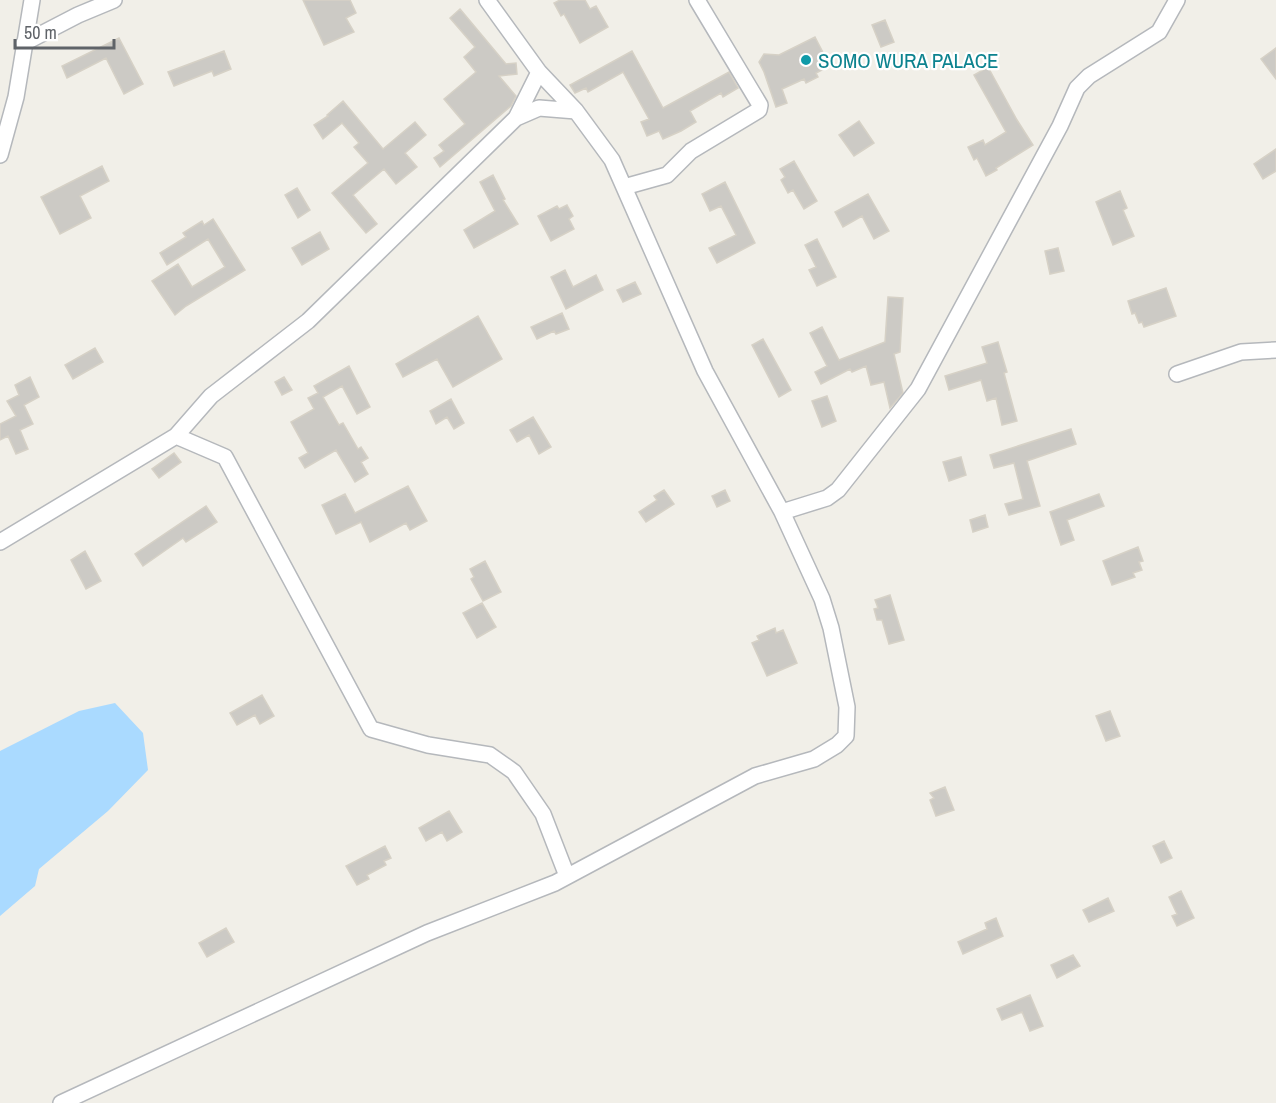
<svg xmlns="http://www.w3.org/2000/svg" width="1276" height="1103" viewBox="0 0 1276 1103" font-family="'Archivo Narrow',sans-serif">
<rect width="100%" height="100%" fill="#f1efe8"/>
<path fill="#aadaff" d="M115,703L143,733L148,770L108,811L39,869L35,886L0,916V751L79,711Z"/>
<path fill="#cccac5" stroke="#d6d1c6" stroke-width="1.5" d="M303,0H350L356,13L346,18L354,32L324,45Z
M560,0H585L590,9L596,6L608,27L580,43L564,14L561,16L554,3Z
M460,9L506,64L516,63L517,74L499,76L516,96L511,106L440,167L434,158L444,151L439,145L465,124L444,99L476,72L464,57L475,47L450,18Z
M885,20L894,42L881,47L872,25Z
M815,37L830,66L816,73L818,77L806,83L804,79L782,89L787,103L776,107L764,72L759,62L764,54L779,55Z
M119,38L143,84L124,94L106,58L67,78L62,66Z
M1276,48V79L1261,59Z
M224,51L231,69L214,76L212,71L174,86L168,72Z
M632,51L663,108L729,72L738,88L723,97L721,93L690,111L696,122L681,131L663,139L659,131L647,136L641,122L649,119L623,72L588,92L586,88L575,93L570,85Z
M988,67L1017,120L1033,145L996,168L997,170L986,176L977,158L974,160L968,147L983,140L985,145L1006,132L974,75Z
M343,101L383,149L415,122L426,135L405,153L417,167L396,184L384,169L353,195L377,224L366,233L332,193L368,163L354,147L359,143L342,123L323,139L314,125L328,116L327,115Z
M859,121L874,143L854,156L839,135Z
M1276,149V171L1263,179L1254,164Z
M794,161L817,201L804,209L793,190L788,193L781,180L785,177L780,169Z
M102,166L109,181L80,196L91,218L60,234L41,197Z
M493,175L505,199L503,200L518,224L474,248L464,230L495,211L480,182Z
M725,182L755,243L717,263L709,248L736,235L721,206L710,211L702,194Z
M297,188L310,210L298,218L285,195Z
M1120,191L1127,208L1123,210L1134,236L1113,245L1096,202Z
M868,194L889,231L874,239L862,216L843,227L835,212Z
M567,205L573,216L569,219L574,229L551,241L538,216L557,206L559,209Z
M213,219L245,270L186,306L175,315L152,281L178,264L192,287L225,267L208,239L167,265L160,253L186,237L183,233L202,221L204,225Z
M320,232L329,249L302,265L292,248Z
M817,239L836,277L817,286L809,270L816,267L805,245Z
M1058,248L1064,271L1050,274L1045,251Z
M565,270L573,287L596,275L603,290L566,309L551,277Z
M635,282L641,294L623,302L617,290Z
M1166,288L1176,316L1144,327L1142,322L1139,323L1135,313L1132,314L1128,301Z
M888,297L903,298L900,352L894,354L903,393L890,408L884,382L871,385L866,366L852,372L850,369L821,384L815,372L827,366L810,333L822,327L839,360L885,342Z
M562,313L569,329L556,334L554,331L537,339L531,327Z
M478,316L502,359L453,387L437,359L403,377L396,364Z
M763,339L791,390L779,397L752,345Z
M998,342L1007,372L1004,373L1017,421L1002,425L996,398L987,401L981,380L949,390L945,376L987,363L982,347Z
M95,348L103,362L73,379L65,365Z
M349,366L370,407L357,414L342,386L323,397L339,425L343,423L358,449L361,447L368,458L361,462L368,474L355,482L336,450L305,468L299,458L308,453L291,422L314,409L308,398L318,393L314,386Z
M30,377L39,397L24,405L33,424L20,430L28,449L16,454L8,436L0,440V424L16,416L7,401L19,395L15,385Z
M284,377L292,390L282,395L275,382Z
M827,396L836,421L822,427L812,401Z
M451,399L464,423L454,429L447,417L436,424L430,411Z
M533,417L551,447L539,454L529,435L517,442L510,430Z
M1071,429L1076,444L1027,461L1040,506L1009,515L1005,504L1023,499L1014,463L994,468L990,455Z
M174,453L181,462L159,478L152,469Z
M961,457L966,475L949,481L943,462Z
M408,486L427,521L410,530L406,523L370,542L361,522L336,534L322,505L345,494L355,513Z
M664,490L674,504L646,522L639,512L657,500L654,496Z
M725,490L730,501L717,507L712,496Z
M1099,494L1104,506L1067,520L1074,540L1061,545L1050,512Z
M206,506L217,522L186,542L183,538L143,566L135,554Z
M985,515L988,527L973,532L970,520Z
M1138,547L1143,561L1139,562L1142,570L1133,573L1135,577L1112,585L1103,561Z
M85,551L101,581L86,589L71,560Z
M485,561L501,592L483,601L471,579L474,577L470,569Z
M890,595L904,640L889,644L882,620H877L874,609L878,608L875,600Z
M482,603L496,627L477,638L463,613Z
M775,628L776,633L783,630L797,663L767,676L752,643L759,640L757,636Z
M262,695L274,716L260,724L255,715L237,725L230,713Z
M1110,711L1120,736L1106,741L1096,716Z
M945,787L954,810L936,816L930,800L934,798L930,793Z
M449,811L462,832L447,841L442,832L426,841L419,828Z
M1164,841L1172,858L1161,863L1153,846Z
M385,846L391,858L384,861L386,865L367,875L369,879L357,885L346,866Z
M1181,891L1194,918L1177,926L1172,916L1177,914L1169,897Z
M1108,898L1114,911L1089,922L1083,910Z
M996,918L1003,936L963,954L958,942L987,929L985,923Z
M226,928L234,942L207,957L199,943Z
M1073,955L1080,966L1057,978L1051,965Z
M1030,995L1043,1026L1030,1031L1022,1012L1002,1020L997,1009Z"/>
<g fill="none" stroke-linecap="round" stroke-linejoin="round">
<defs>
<path id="minor" d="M24,43L78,15L114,0
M516,118L539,72
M0,155L16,97L32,0
M624,187L667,175L691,151L759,110L760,105L697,0
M1177,374L1241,352L1276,350
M176,436L225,457L371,729L428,745L490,755L514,772L543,814L567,876
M782,512L827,498L838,490L918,389L1060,126L1077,88L1089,76L1159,32L1177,0
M0,542L176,436L211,396L308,321L516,118L539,108L576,111
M61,1103L427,933L555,883L755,776L814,759L837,745L846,736L847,707L831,628L822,599L782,512L705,371L612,160L576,111L539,72L487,0"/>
</defs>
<use href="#minor" stroke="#b5b8bc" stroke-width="18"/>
<use href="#minor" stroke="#fff" stroke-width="15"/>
</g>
<circle fill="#0f9aa8" stroke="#fff" stroke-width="2" cx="806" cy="60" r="6"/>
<g text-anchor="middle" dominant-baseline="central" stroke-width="4.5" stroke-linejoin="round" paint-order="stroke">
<g font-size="21" fill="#0d838f" stroke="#fff" text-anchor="start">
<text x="818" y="60">SOMO WURA PALACE</text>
</g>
</g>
<path d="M15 39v9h99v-9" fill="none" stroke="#5f6368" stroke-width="3"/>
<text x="24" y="39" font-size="18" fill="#5f6368" stroke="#ffffff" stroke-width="4.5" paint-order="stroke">50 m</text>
</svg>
